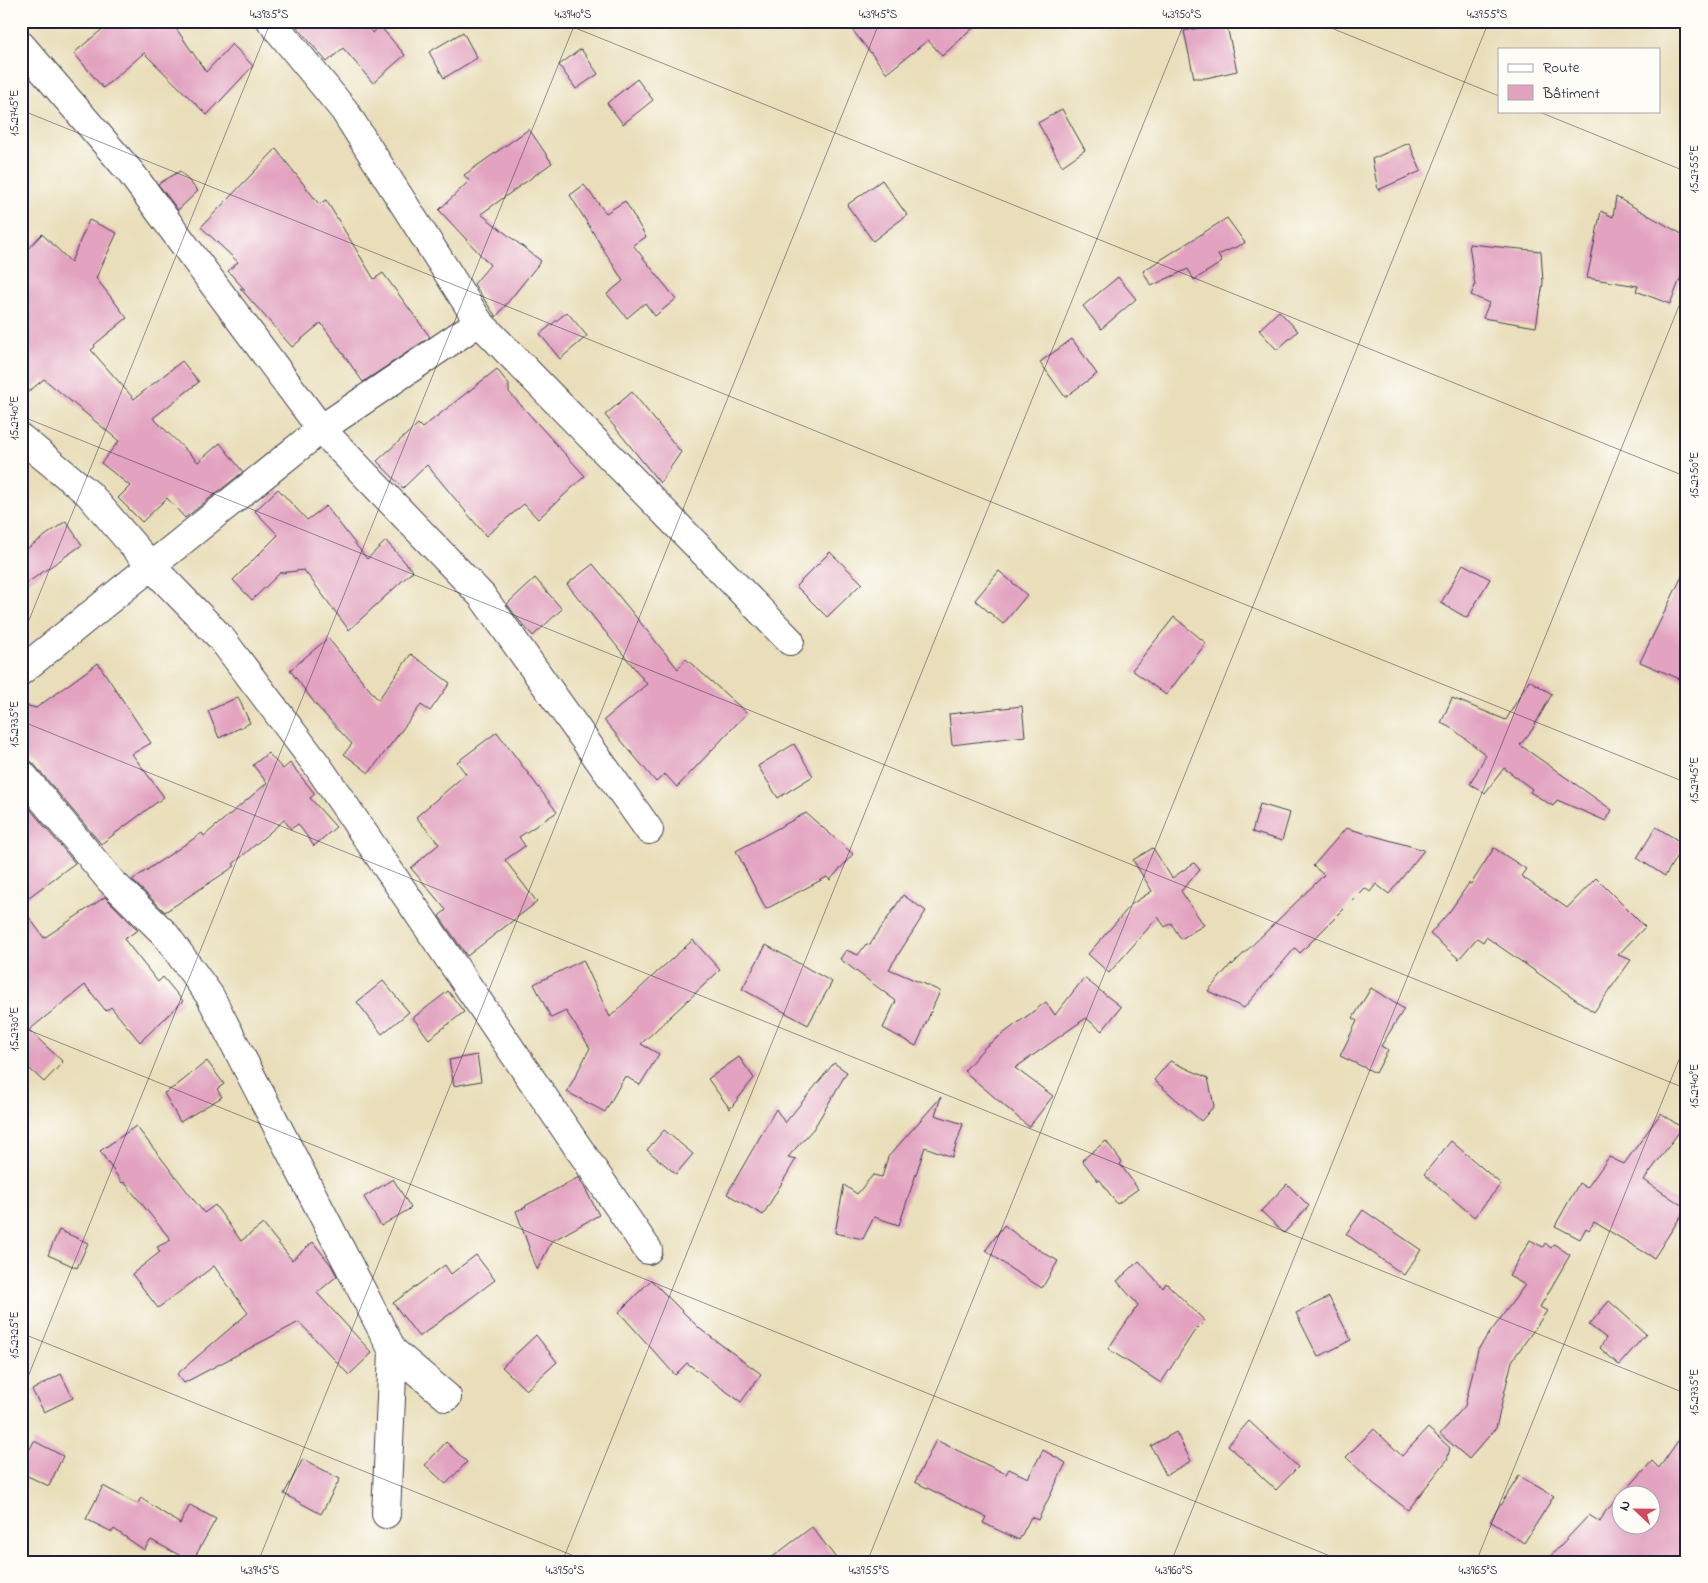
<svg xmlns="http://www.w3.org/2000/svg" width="1708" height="1583" viewBox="0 0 1708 1583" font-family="'Indie Flower',sans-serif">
<rect width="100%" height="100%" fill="#fdfcf7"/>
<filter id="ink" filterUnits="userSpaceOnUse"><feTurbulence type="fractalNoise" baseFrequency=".02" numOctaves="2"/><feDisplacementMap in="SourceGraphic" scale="10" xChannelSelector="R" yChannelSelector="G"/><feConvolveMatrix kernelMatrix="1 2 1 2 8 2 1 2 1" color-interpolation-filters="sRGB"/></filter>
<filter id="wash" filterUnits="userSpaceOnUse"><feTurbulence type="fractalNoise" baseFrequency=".0096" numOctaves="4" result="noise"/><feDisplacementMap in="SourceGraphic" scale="20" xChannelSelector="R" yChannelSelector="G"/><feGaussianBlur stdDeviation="1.12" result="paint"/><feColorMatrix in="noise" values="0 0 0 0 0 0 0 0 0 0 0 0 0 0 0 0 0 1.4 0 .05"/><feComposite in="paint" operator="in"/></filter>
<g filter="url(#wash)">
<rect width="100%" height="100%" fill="#e9deb9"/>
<g id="blocks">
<path fill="#e2a2c0" d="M112,21H171L206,72L232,44L253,66L207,115L144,53L103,88L74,53Z
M292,21H373L367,26L372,33L380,26L405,55L373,83L343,48L327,62Z
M845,21H981L942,56L928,40L887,73Z
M1226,22L1237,71L1206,78H1194L1184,31Z
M463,32L477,58L444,78L429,52Z
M581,49L598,74L576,89L559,65Z
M637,79L653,100L623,124L607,103Z
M1062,109L1085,150L1062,166L1038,123Z
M529,129L552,163L481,214L541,261L496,317L474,284L490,265L439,210L469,181L464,175Z
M1409,143L1421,171L1378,190L1372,159Z
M276,149L319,204L326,200L374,279L383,273L430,337L363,382L321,323L292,347L240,288L245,290L228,271L238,262L201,227Z
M180,171L198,191L178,210L158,184Z
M882,180L907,215L873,241L847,205Z
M584,185L606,213L625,201L646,237L633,245L676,299L655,316L645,303L627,318L607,294L623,281L570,195Z
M1616,197L1687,237V262L1670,304L1636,291L1638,286L1587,278L1601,211L1613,217Z
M1227,218L1245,243L1218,255L1222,262L1194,280L1188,269L1151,286L1143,271Z
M89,220L117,233L96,278L127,318L94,345L95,347L91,350L134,399L182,361L199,382L153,418L198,462L220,443L243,472L185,518L167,498L142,522L118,498L130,486L101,463L119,441L44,379L21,398V256L42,234L71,262Z
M1469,244L1541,251L1543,283L1536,327L1483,318L1489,303L1471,295L1475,286Z
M1118,277L1136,299L1101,329L1083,306Z
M1279,311L1298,331L1277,350L1259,330Z
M567,312L587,336L560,359L540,334Z
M1072,339L1097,374L1065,397L1040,362Z
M497,369L509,385V392L585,476L538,519L524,504L486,536L427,465L403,488L377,461L418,424L422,428Z
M632,392L681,452L660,483L605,415Z
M278,489L307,520L326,506L367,559L386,541L413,571L349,630L304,570L280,573L252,600L233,580L278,535L255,511Z
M66,521L82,545L21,587V553Z
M830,552L862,583L827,617L796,586Z
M593,564L678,669L686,659L747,713L677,787L665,774L656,782L604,720L647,684L567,584Z
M1463,564L1490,579L1467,618L1441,603Z
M1687,566V682L1640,662Z
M999,571L1027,595L1003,624L975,600Z
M535,578L562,609L533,636L518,619L507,604Z
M1174,617L1206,643L1166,695L1132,670Z
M328,638L378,700L411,654L450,683L430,711L421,705L369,773L344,754L352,744L316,705L290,670Z
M98,663L151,743L132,754L164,797L101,844L33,763L27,759L21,758V704L36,708Z
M1529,680L1552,694L1532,730L1520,745L1612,810L1606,821L1557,800L1553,806L1530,792L1532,789L1504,768L1485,793L1470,784L1486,755L1453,729L1441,723L1452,698L1506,720Z
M238,697L250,723L219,738L208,711Z
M1022,706L1025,736L952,745L949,714Z
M497,732L557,812L519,837L525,846L505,860L537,902L467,956L439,916L446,910L411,868L439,844L416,817L466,774L457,762Z
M794,744L813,776L778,798L758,766Z
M268,753L283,769L290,763L315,794L310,798L336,827L314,846L298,824L291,829L284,820L233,864L235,866L165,912L132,880L202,833L204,836L267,783L253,765Z
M21,798L75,863L21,903Z
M1260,804L1290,813L1282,841L1252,832Z
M806,813L853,854L830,880L827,877L766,909L736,851Z
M1656,827L1684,844L1665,876L1637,858Z
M1346,828L1424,850L1389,894L1376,884L1370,892L1365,888L1300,953L1295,948L1244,1008L1208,991L1231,964L1232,965L1324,875L1313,866Z
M1153,848L1172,878L1194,863L1200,870L1181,891L1204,925L1181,939L1171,923L1165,927L1158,917L1109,973L1088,954L1132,904L1152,891L1133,860Z
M1494,848L1526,869L1521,876L1567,908L1596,878L1645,927L1618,955L1631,960L1594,1012L1486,937L1483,942L1477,938L1459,959L1430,934L1450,911L1469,883L1471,884Z
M903,895L926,911L889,969L940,991L916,1046L883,1028L896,1001L840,959L846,950L858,955L866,944L869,946Z
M105,897L138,930L124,939L158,982L163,977L183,1001L140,1042L111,1007L106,1011L85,985L29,1030L63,1062L44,1082L21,1061V906L44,938Z
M693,940L720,970L641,1044L659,1054L640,1085L625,1076L605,1112L567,1092L590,1048L566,1011L551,1018L534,984L583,960L610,1017L655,974Z
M766,945L832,982L808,1025L742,989Z
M1084,978L1121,1007L1102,1031L1086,1018L1015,1068L1053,1096L1029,1127L964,1071L985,1047L1046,1002L1055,1015Z
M383,981L409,1012L382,1034L357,1002Z
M1371,988L1404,1009L1381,1046L1388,1050L1376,1073L1340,1056L1357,1021L1353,1018Z
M448,991L464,1012L429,1039L413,1018Z
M477,1055L481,1081L454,1086L449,1060Z
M739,1057L754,1078L730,1109L708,1079Z
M207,1061L224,1084L217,1089L222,1097L180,1122L164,1093L176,1086Z
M1170,1061L1208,1078L1214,1106L1201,1121L1154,1080Z
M834,1063L847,1072L814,1128L788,1157L796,1159L763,1215L727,1194L776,1109L785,1123Z
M941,1097L935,1115L963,1124L952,1157L925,1147L899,1225L874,1217L863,1239L835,1233L844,1185L857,1194L873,1175L882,1177L888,1157Z
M1661,1113L1682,1128L1644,1180L1686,1208L1654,1258L1594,1222L1589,1230L1586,1228L1580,1239L1555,1226L1579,1183L1587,1188L1609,1157L1624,1164Z
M136,1126L204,1213L215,1205L241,1241L263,1224L292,1260L313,1242L331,1265L337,1276L317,1293L372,1353L349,1375L299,1322L184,1383L177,1374L248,1313L214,1266L158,1308L132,1274L160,1252L157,1247L171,1240L124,1182L122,1183L100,1151Z
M664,1130L693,1154L676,1174L647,1150Z
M1106,1141L1122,1162L1120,1164L1138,1189L1117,1204L1100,1180L1098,1181L1082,1160Z
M1451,1141L1501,1184L1474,1217L1424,1174Z
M579,1177L599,1215L552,1241L537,1270L516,1211L526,1207L525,1206Z
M393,1179L411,1208L381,1226L364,1197Z
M1287,1184L1309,1206L1284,1233L1261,1211Z
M1363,1210L1421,1250L1404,1275L1346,1234Z
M1004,1225L1029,1244L1058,1261L1042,1288L1011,1269L986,1250Z
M59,1230L88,1243L77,1268L48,1255Z
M1530,1240L1543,1247L1545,1243L1551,1248L1554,1244L1570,1255L1540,1307L1547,1311L1512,1361L1496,1428L1469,1459L1440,1434L1465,1406L1478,1349L1525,1285L1509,1276Z
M476,1255L495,1280L419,1337L393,1303L445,1265L451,1274Z
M1139,1261L1163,1288L1166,1283L1205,1321L1193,1333L1161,1383L1108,1349L1138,1305L1117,1281Z
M651,1280L700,1329L761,1374L741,1402L687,1363L675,1375L619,1312Z
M1329,1297L1351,1340L1318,1357L1296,1313Z
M1609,1301L1646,1334L1619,1365L1600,1348L1606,1338L1589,1325Z
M536,1335L557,1362L526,1390L502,1367Z
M61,1374L73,1398L44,1412L32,1390Z
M1249,1421L1298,1467L1276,1490L1228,1445Z
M1428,1428L1450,1448L1447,1460L1408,1510L1373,1483L1346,1457L1374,1429L1402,1456Z
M1687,1428V1562H1545L1589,1515L1600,1522L1605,1512L1620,1496V1526H1650V1496H1621L1652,1461L1659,1468Z
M1176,1432L1191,1461L1166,1475L1151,1446Z
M936,1440L1006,1474L1009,1469L1028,1478L1043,1450L1066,1463L1038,1520L1031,1517L1019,1540L983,1523L986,1517L915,1482Z
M34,1441L63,1456L49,1486L21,1473V1467Z
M446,1442L467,1462L446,1484L425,1465Z
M303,1459L340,1479L321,1514L284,1494Z
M1519,1476L1554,1496L1524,1543L1490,1521Z
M103,1486L137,1504L141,1498L180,1524L190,1505L216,1519L192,1562L151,1540L144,1550L114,1529L112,1532L86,1519Z
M812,1527L839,1562H766Z"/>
</g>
</g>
<g filter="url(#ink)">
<use href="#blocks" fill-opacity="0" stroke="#403e4e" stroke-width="1"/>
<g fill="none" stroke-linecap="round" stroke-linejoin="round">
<defs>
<path id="minor" d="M271,21L344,110L479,322L790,641
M21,45L131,173L321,429L482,596L649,830
M21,438L89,494L151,566L221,638L317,765L648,1250
M21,671L321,429L479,322
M21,773L110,880L165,934L210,996L393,1351L447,1397
M386,1514L393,1351"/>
</defs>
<use href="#minor" stroke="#403e4e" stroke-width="30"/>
<use href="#minor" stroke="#fff" stroke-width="28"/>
</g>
</g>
<path fill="none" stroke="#22223b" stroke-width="1" stroke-opacity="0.45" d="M558,21L1687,477M1314,21L1499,96M21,110L1687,783M1537,111L1687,172M21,416L1687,1089M21,640L271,21M21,721L1687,1394M21,1027L1345,1562M21,1333L589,1562M21,1394L576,21M258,1562L880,21M562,1562L1185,21M867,1562L1489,21M1171,1562L1687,286M1476,1562L1687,1040"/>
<rect width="1708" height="1583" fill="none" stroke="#fdfcf7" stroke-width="55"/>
<rect x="1498" y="48" width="162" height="65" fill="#fdfcf7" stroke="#a5a5ac"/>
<rect x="1508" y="64" width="25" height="8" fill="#ffffff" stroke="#a5a5ac"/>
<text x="1543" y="72" font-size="15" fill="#22223b">Route</text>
<rect x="1508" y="85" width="25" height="15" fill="#e2a2c0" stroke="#a5a5ac"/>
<text x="1543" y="98" font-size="15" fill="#22223b">Bâtiment</text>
<g transform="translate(1636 1510) rotate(292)"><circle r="24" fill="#fdfcf7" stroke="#a5a5ac"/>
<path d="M0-4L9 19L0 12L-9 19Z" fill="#d1495b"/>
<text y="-8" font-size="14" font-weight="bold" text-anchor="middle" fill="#22223b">N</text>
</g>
<rect x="28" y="28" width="1652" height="1528" fill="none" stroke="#22223b" stroke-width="2"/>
<g font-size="12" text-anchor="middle" fill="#22223b">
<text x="269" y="18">4.3935°S</text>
<text x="573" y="18">4.3940°S</text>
<text x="878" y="18">4.3945°S</text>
<text x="1182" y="18">4.3950°S</text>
<text x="1487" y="18">4.3955°S</text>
<text transform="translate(14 113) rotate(-90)" y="4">15.2745°E</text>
<text transform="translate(1694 169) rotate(-90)" y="4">15.2755°E</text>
<text transform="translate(14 418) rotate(-90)" y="4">15.2740°E</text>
<text transform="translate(1694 475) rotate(-90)" y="4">15.2750°E</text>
<text transform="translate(14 724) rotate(-90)" y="4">15.2735°E</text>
<text transform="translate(1694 780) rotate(-90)" y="4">15.2745°E</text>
<text transform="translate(14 1029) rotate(-90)" y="4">15.2730°E</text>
<text transform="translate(1694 1086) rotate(-90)" y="4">15.2740°E</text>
<text transform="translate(14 1335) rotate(-90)" y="4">15.2725°E</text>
<text transform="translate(1694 1392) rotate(-90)" y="4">15.2735°E</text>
<text x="260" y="1574">4.3945°S</text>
<text x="565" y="1574">4.3950°S</text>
<text x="869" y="1574">4.3955°S</text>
<text x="1174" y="1574">4.3960°S</text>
<text x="1478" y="1574">4.3965°S</text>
</g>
</svg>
